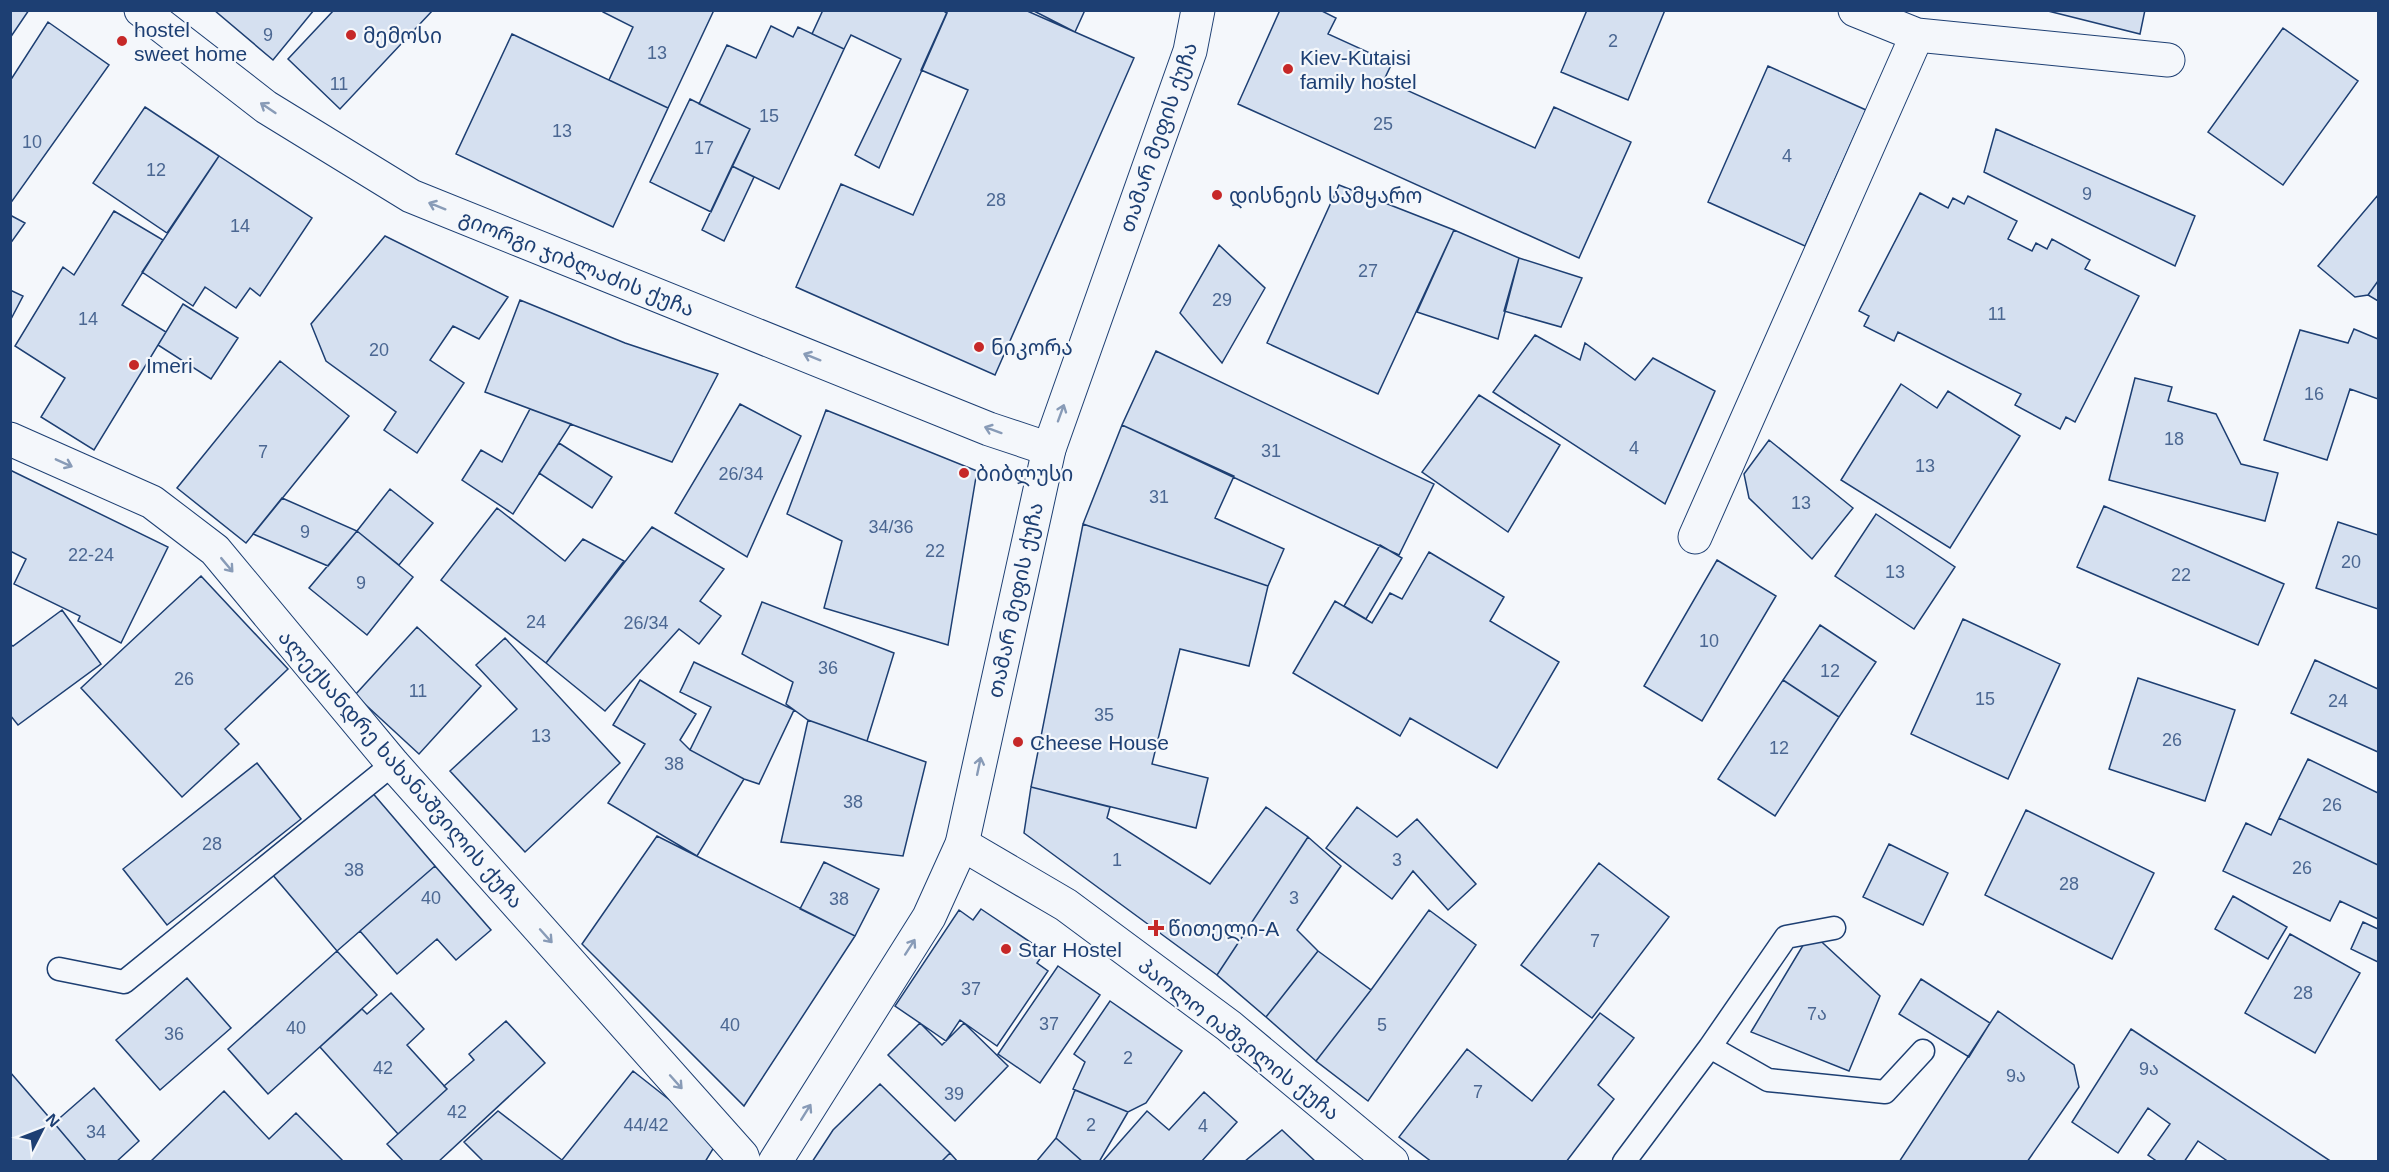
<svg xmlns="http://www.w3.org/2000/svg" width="2389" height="1172" viewBox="0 0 2389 1172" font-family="Arial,'Noto Sans Georgian',sans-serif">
<rect width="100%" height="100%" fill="#f4f7fb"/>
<path fill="#d5e0f0" stroke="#1d3f73" stroke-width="1.5" d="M10,10H29L10,38Z
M214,10H314L273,60Z
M334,10H433L340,109L288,59Z
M603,10H714L668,108L609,80L633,27L603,12Z
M823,10H942L947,13L879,168L855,155L901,59L851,35L844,49L812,34Z
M948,10H1025L1134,58L995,375L796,287L841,184L913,215L968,90L921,70Z
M1032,10H1085L1075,32Z
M1280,10H1320L1336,18L1328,34L1392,63L1384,80L1535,148L1554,107L1631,142L1579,258L1238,104Z
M1587,10H1665L1628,100L1561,72Z
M2044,10H2145L2140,34Z
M48,22L109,65L10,204V81Z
M771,26L793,37L798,27L844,49L779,189L732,166L750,129L699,104L727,45L756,58Z
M2283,28L2358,81L2283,185L2208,132Z
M512,34L668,108L613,227L456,154Z
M1768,66L1866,110L1805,246L1708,202Z
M690,99L750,129L711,212L650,182Z
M145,107L219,156L167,233L93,183Z
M1996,129L2195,216L2175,266L1984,172Z
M219,156L312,218L260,296L250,288L236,308L205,287L193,306L142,272Z
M732,166L754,177L724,241L702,230Z
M1339,185L1454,230L1378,394L1267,343Z
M1920,193L1948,208L1953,198L1964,204L1968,196L2017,221L2008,239L2032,251L2036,243L2047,249L2052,239L2090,260L2085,269L2139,296L2075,422L2066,417L2060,429L2015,405L2021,394L1898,332L1894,341L1864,326L1869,316L1859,311Z
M2378,195V281L2368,295L2355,297L2318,266Z
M114,211L163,240L122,305L166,332L94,450L41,417L65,378L15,346L63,267L74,275Z
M10,215L25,223L10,244Z
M1454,230L1519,258L1498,339L1417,312Z
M385,236L508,297L479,339L453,326L430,360L464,383L417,453L384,430L396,412L326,361L311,324Z
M1219,245L1265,288L1222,363L1180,313Z
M1519,258L1582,278L1561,327L1504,311Z
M2378,281V301L2368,295Z
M10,290L23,296L10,321Z
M520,300L625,343L718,374L672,462L485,392Z
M183,304L238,338L211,379L158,345Z
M2354,329L2378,339V399L2350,389L2327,460L2264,440L2300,330L2348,343Z
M1535,335L1580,360L1585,343L1635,380L1653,358L1715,391L1665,504L1493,392Z
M1156,351L1434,484L1399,555L1122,425Z
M280,361L349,416L246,543L177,488Z
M2135,378L2172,387L2168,401L2216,414L2241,464L2278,473L2265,521L2109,480Z
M1901,384L1937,408L1948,391L2020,436L1950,548L1841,480Z
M1479,395L1560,445L1508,532L1422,472Z
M740,404L801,436L747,557L675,513Z
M530,409L571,424L513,514L462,480L481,450L502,462Z
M826,410L977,471L948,645L824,608L842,541L787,514Z
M1122,425L1234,476L1215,518L1284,549L1268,586L1083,524Z
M1769,440L1853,508L1812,559L1749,498L1744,474Z
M559,443L612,477L592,508L539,473Z
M10,470L168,547L121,643L78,621L80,616L14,584L26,559L10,551Z
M390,489L433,523L399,565L357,531Z
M282,498L357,531L328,566L253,534Z
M2104,506L2284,584L2258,645L2077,567Z
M497,508L565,561L583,539L624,561L546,663L441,580Z
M1876,514L1955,567L1914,629L1835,576Z
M2338,522L2378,535V609L2316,588Z
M1083,524L1268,586L1249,666L1180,649L1152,764L1208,778L1196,828L1031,787Z
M652,527L724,569L700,601L721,616L699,644L679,629L605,711L546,663Z
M357,531L413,577L367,635L309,588Z
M1380,545L1402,558L1366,619L1344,606Z
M1429,552L1504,597L1490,621L1559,662L1497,768L1410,718L1400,736L1293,673L1335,601L1372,623L1390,593L1402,599Z
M1717,560L1776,596L1702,721L1644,686Z
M201,576L288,669L225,729L239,744L182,797L81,688Z
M762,602L894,653L867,741L808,720L786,704L793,682L742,654Z
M62,610L101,664L18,725L10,715V644L13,646Z
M1963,619L2060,664L2008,779L1911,734Z
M1820,625L1876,662L1839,717L1783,680Z
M417,627L481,686L419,754L355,695Z
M505,638L620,763L525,852L450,771L517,709L476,665Z
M2315,660L2378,689V752L2291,713Z
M694,662L794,710L759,784L744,779L690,750L711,707L680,692Z
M2138,678L2235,710L2205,801L2109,769Z
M640,680L696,714L680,740L690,750L744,779L697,856L608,803L645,744L613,725Z
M1783,680L1839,717L1775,816L1718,779Z
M808,720L926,762L903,856L781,842Z
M2308,759L2378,793V865L2279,818Z
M257,763L301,819L167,925L123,869Z
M1031,787L1110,807L1107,818L1210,884L1266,807L1308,837L1217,975L1024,833Z
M370,790L435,866L337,951L272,874Z
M1357,807L1397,837L1417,819L1476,884L1448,910L1413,871L1392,899L1326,848Z
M2026,810L2154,873L2112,959L1985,895Z
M2279,818L2378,865V919L2340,901L2330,921L2223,871L2246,823L2271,835Z
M657,836L855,936L744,1106L582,944Z
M1308,837L1341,866L1297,930L1318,951L1266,1017L1217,975Z
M1889,844L1948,873L1923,925L1863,897Z
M824,862L879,889L855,936L800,909Z
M1599,863L1669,917L1592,1018L1521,965Z
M435,866L491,930L456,960L437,939L397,974L360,931Z
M2233,896L2287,927L2268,959L2215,929Z
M981,909L1045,952L1037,963L1048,971L997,1046L960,1020L946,1041L895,1006L959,910L973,920Z
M1429,910L1476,945L1368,1101L1316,1061L1371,990Z
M2363,922L2378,929V962L2351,949Z
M1811,932L1880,996L1849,1071L1751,1032Z
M2290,934L2360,973L2315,1053L2245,1013Z
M337,951L377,995L268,1094L228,1049Z
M1318,951L1371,990L1316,1061L1266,1017Z
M1058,966L1100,995L1040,1083L998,1054Z
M187,978L231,1028L160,1090L116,1040Z
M1921,979L1990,1023L1969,1057L1899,1014Z
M391,993L424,1029L407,1045L447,1089L398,1134L320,1047L362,1009L367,1014Z
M1110,1001L1182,1051L1146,1103L1128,1112L1073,1089L1085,1062L1074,1054Z
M1998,1011L2074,1065L2079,1087L2027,1162H1899Z
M1600,1013L1634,1038L1598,1085L1614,1099L1566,1162H1432L1399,1137L1467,1049L1532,1101Z
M506,1021L545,1063L438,1162H404L387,1144L447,1089L444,1086L474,1060L469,1054Z
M920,1023L942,1045L964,1023L1008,1066L955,1121L888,1055Z
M2131,1029L2332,1162H2229L2198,1141L2184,1162H2158L2148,1155L2170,1124L2148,1108L2118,1153L2072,1122Z
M633,1071L719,1139L705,1162H484L464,1142L498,1111L562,1160Z
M10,1072L54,1123L87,1162H10Z
M880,1084L950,1153L941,1162H812L833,1130Z
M94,1088L139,1141L116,1162H87L54,1123Z
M1075,1090L1128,1112L1099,1162H1083L1056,1138Z
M224,1091L269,1139L296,1113L344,1162H150Z
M1204,1092L1237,1122L1201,1162H1102L1147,1111L1169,1130Z
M1282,1130L1316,1162H1244Z
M1056,1138L1083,1162H1036Z
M950,1153L958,1162H941Z"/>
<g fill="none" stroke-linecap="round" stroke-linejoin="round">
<defs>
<path id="lane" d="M59,969L124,982L393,764
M1710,1047L1786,937L1834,928
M1624,1162L1710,1047L1768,1080L1885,1092L1923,1051"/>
<path id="street" d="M141,10L266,107L411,196L989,429L1049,449
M1855,10L1917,35L2168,60
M10,439L152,502L215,550L393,764L742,1156L744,1162
M1695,537L1917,35
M962,844L1066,905L1229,1026L1392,1162"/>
<path id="secondary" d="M775,1162L929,917L962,844L1049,449L1190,51L1198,10"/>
</defs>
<use href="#lane" stroke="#1d3f73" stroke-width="25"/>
<use href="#street" stroke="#1d3f73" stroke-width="35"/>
<use href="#secondary" stroke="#1d3f73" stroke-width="35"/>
<use href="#lane" stroke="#f4f7fb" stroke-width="22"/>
<use href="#street" stroke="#f4f7fb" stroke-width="33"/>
<use href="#secondary" stroke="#f4f7fb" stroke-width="33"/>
</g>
<defs><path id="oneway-shaft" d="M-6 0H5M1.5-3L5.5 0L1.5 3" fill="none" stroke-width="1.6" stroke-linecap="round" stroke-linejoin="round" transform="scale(1.5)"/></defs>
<g stroke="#889bb7">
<use href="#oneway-shaft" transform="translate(268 108) rotate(-146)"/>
<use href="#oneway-shaft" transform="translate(437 206) rotate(-158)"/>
<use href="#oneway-shaft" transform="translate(812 357) rotate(-158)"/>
<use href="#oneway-shaft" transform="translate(1061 413) rotate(-70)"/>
<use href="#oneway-shaft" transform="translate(993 430) rotate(-160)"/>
<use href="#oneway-shaft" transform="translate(64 463) rotate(24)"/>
<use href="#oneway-shaft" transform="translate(227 565) rotate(50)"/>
<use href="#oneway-shaft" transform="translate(979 766) rotate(-78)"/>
<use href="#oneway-shaft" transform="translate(546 936) rotate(48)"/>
<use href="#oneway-shaft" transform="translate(910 947) rotate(-57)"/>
<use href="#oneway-shaft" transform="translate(676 1082) rotate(48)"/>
<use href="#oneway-shaft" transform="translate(806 1112) rotate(-58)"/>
</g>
<g fill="#c62828" stroke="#f4f7fb" stroke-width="2">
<circle cx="351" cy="35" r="6"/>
<circle cx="122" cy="41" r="6"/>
<circle cx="1288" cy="69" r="6"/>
<circle cx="1217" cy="195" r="6"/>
<circle cx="979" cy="347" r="6"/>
<circle cx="134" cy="365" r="6"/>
<circle cx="964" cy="473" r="6"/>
<circle cx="1018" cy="742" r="6"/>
<path d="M1153 919h6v6h6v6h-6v6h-6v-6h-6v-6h6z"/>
<circle cx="1006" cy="949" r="6"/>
</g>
<g text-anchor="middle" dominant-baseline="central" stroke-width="4.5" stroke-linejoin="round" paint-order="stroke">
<g font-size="18" fill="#4b6792">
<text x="268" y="35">9</text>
<text x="1613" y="41">2</text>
<text x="657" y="53">13</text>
<text x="339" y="84">11</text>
<text x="769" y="116">15</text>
<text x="1383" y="124">25</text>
<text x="562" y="131">13</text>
<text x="32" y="142">10</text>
<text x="704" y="148">17</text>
<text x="1787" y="156">4</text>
<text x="156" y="170">12</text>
<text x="2087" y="194">9</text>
<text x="996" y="200">28</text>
<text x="240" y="226">14</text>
<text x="1368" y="271">27</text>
<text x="1222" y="300">29</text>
<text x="1997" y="314">11</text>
<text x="88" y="319">14</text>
<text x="379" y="350">20</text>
<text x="2314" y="394">16</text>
<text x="2174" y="439">18</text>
<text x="1634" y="448">4</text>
<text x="1271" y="451">31</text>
<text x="263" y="452">7</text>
<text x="1925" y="466">13</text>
<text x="741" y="474">26/34</text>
<text x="1159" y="497">31</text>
<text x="1801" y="503">13</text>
<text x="891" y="527">34/36</text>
<text x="305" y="532">9</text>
<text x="935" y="551">22</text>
<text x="91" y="555">22-24</text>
<text x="2351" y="562">20</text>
<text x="1895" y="572">13</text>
<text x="2181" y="575">22</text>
<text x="361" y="583">9</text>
<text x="536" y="622">24</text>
<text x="646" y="623">26/34</text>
<text x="1709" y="641">10</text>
<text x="828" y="668">36</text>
<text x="1830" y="671">12</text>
<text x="184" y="679">26</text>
<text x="418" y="691">11</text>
<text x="1985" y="699">15</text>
<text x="2338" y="701">24</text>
<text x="1104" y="715">35</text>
<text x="541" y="736">13</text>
<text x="2172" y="740">26</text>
<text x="1779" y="748">12</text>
<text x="674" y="764">38</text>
<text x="853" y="802">38</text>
<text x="2332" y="805">26</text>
<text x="212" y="844">28</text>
<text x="1117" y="860">1</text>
<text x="1397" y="860">3</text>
<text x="2302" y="868">26</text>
<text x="354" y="870">38</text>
<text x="2069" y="884">28</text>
<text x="431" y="898">40</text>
<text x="1294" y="898">3</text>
<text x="839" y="899">38</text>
<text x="1595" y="941">7</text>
<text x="971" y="989">37</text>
<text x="2303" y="993">28</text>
<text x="1817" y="1014">7ა</text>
<text x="1049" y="1024">37</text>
<text x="730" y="1025">40</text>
<text x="1382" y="1025">5</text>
<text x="296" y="1028">40</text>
<text x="174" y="1034">36</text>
<text x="1128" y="1058">2</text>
<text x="383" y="1068">42</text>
<text x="2149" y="1069">9ა</text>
<text x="2016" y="1076">9ა</text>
<text x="1478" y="1092">7</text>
<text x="954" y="1094">39</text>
<text x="457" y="1112">42</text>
<text x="646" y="1125">44/42</text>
<text x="1091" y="1125">2</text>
<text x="1203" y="1126">4</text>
<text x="96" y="1132">34</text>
</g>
<g font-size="21" fill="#1d3f73" stroke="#f4f7fb" text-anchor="start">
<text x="134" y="29">hostel<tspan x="134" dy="24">sweet home</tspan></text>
<text x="363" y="35">მემოსი</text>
<text x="1300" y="57">Kiev-Kutaisi<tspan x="1300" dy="24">family hostel</tspan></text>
<text x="1229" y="195">დისნეის სამყარო</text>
<text x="991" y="347">ნიკორა</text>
<text x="146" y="365">Imeri</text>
<text x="976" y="473">ბიბლუსი</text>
<text x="1030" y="742">Cheese House</text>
<text x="1168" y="928">წითელი-A</text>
<text x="1018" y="949">Star Hostel</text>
</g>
<g font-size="21" fill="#1d3f73" stroke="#f4f7fb">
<text transform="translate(1158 137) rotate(-71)">თამარ მეფის ქუჩა</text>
<text transform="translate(577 263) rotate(22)">გიორგი ჯიბლაძის ქუჩა</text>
<text transform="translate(1015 600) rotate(-78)">თამარ მეფის ქუჩა</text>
<text transform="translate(401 769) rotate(49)">ალექსანდრე ხახანაშვილის ქუჩა</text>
<text transform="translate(1239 1039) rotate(38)">პაოლო იაშვილის ქუჩა</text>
</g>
</g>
<rect width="2389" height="1172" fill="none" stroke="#1d3f73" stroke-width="24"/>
<g transform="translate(42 1130) rotate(48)" stroke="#f4f7fb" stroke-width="4.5" paint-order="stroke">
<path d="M0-4.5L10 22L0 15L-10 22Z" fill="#1d3f73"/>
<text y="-9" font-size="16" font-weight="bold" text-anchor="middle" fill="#1d3f73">N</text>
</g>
</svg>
